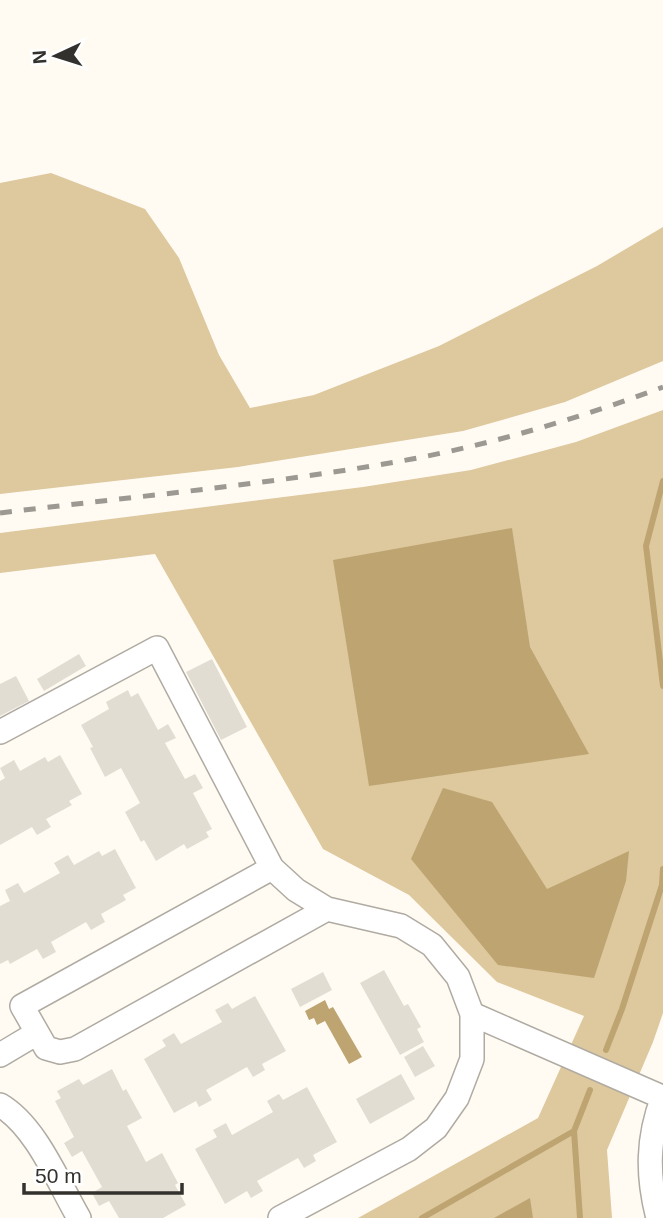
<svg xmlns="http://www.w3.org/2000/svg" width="663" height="1218" viewBox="0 0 663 1218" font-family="Arial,sans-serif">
<rect width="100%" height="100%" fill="#fffbf3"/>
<path fill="#dec89e" d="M51,173L145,209L179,258L219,355L250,408L314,395L439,346L597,266L663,227V361L565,402L463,431L238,467L0,494V183Z
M663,410V1013L653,1042L607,1150L612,1218H358L538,1118L584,1016L497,982L409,895L323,849L155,554L0,573V533L363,487L471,470L576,442Z"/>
<path fill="#bea471" d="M512,528L530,647L589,754L369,786L333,560Z
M443,788L492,802L547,889L629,851L626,881L594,978L498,965L411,859Z
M325,1000L329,1009L333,1007L362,1057L349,1064L325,1021L317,1025L314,1018L309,1020L305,1011Z
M530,1198L533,1218H494Z"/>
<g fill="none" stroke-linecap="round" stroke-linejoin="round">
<path stroke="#bea471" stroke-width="6" d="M663,481L646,546L663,686
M606,1050L622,1009L662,885L663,869
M422,1218L574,1131
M580,1218L574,1131L590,1090"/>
</g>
<path fill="#e2ddd3" d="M79,654L86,666L44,691L37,679Z
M212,659L247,727L221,740L186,672Z
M16,676L29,701L0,716V684Z
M128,690L131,697L138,693L158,730L168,724L176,738L165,743L185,779L195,774L203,788L193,793L212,829L206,832L209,837L187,849L184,844L156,861L144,840L141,842L125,812L140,803L121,768L105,777L90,748L93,747L81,725L109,709L106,702Z
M60,755L82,794L69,801L72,805L46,819L51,827L37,835L32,827L0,845V781L5,778L0,768L14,760L20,771L45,757L48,762Z
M115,849L136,888L123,895L126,900L101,914L105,922L91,930L86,922L51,942L56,952L43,959L37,949L10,964L8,960L0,964V906L10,901L5,890L18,883L24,893L60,873L54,863L68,855L74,865L99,851L102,856Z
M384,970L404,1006L408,1004L421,1027L417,1029L424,1042L400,1055L360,983Z
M323,972L332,990L300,1007L291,989Z
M255,996L286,1051L262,1064L265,1070L253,1077L247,1067L206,1090L212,1100L199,1107L196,1101L174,1113L144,1059L166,1046L162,1040L174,1033L181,1044L222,1022L215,1010L228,1003L232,1009Z
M423,1046L435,1066L415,1077L404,1057Z
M112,1069L123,1091L126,1089L142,1118L127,1126L146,1162L162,1153L178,1183L175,1185L186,1205L163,1218H119L109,1201L99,1206L92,1193L102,1187L82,1151L72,1157L64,1143L74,1137L55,1101L61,1098L57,1091L79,1079L83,1085Z
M401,1074L415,1099L370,1124L356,1099Z
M307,1087L337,1142L313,1155L316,1161L304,1168L298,1158L257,1181L263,1191L251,1198L247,1191L225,1204L195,1149L217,1137L213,1130L226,1123L232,1135L273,1112L267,1101L279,1094L283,1100Z"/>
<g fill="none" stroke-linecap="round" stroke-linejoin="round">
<defs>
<path id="minor" d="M0,732L157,648L272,868L296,890L327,909L401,926L432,945L458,977L472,1014V1059L457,1098L436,1128L409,1149L280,1218
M272,868L22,1006L46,1048L60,1052L75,1049L327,909
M472,1014L662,1097
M0,1055L37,1033
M0,1105C36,1126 58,1182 79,1218
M658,1218C647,1176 647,1138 663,1097"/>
</defs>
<use href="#minor" stroke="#b0aba2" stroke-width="26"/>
<use href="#minor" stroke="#fff" stroke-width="23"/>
<path stroke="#9c9993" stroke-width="5" stroke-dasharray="12 12" stroke-linecap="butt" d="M0,513C137,496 276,484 412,459C497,443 582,417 663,387"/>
</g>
<g transform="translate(56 56) rotate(266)" stroke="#ffffff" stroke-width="5" paint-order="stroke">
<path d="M0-5L12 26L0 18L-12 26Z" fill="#33312d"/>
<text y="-10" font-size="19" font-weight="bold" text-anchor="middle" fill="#33312d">N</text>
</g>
<path d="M24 1183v10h158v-10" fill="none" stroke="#33312d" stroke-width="3.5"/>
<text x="35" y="1183" font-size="21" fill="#33312d" stroke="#ffffff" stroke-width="5" paint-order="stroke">50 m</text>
</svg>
